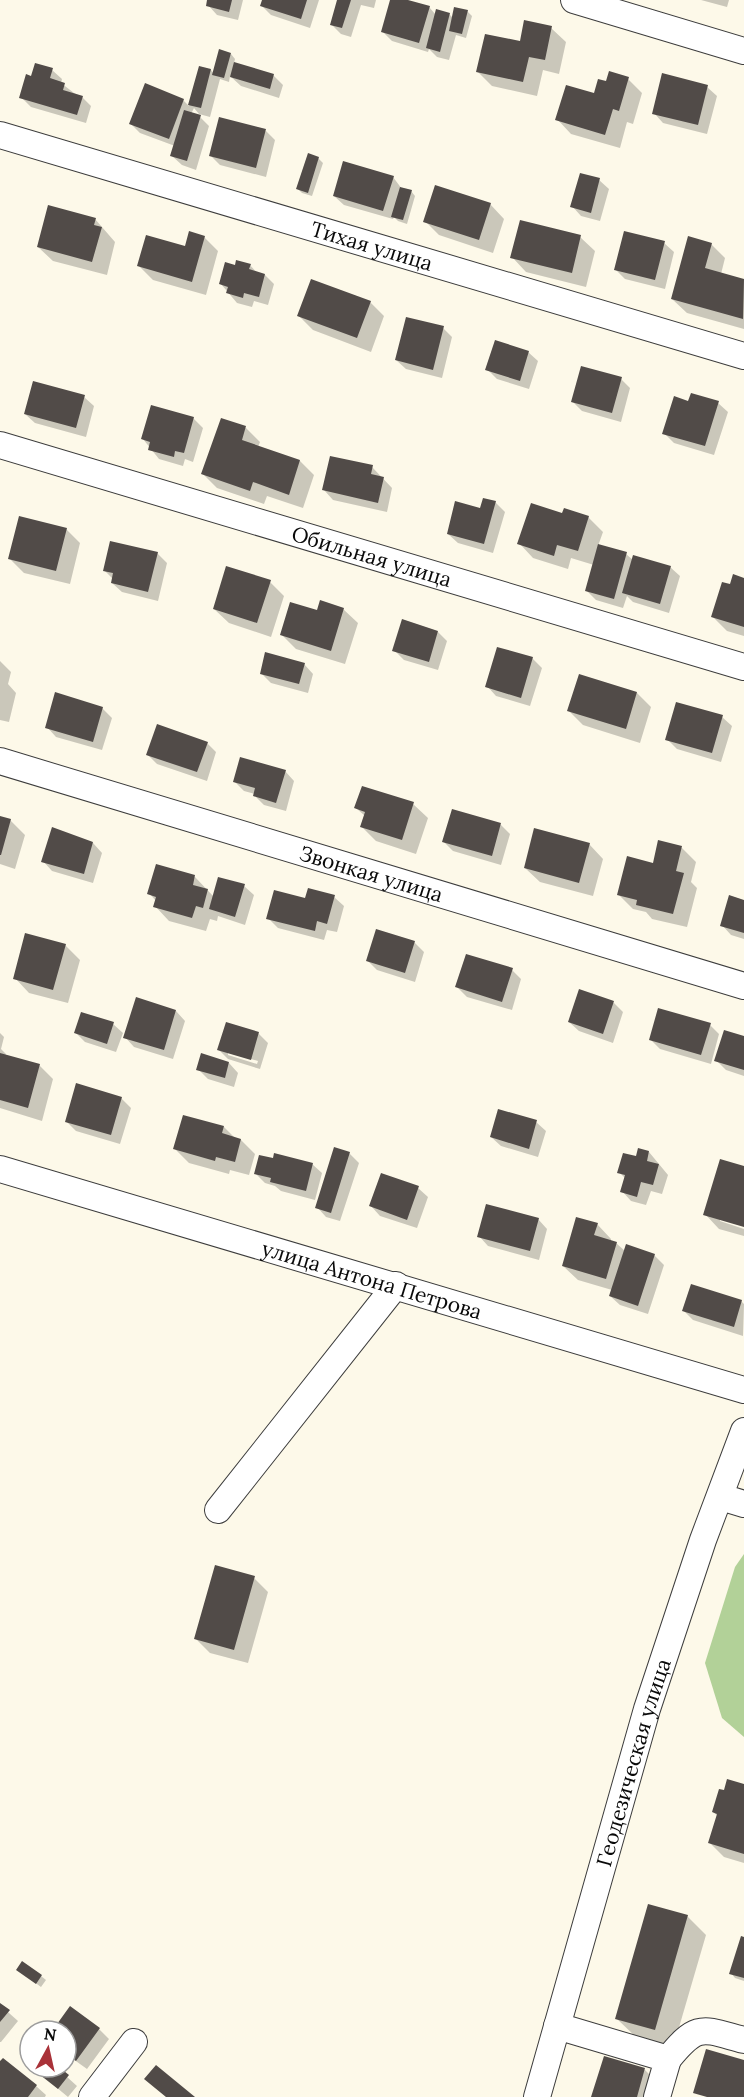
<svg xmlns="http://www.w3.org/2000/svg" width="744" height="2097" viewBox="0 0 744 2097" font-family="Lora,serif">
<rect width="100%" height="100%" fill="#fdf9e9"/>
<path fill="#b2d198" d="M744,1554V1737L722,1718L705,1663L735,1567Z"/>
<path fill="#0003" fill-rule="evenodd" d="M209,0H243L238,20L217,15L208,5Z
M263,0H319L310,28L271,15L262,6Z
M339,0H376L374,8L361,5L351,37L341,34L331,24Z
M392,0H403L429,7L436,15L449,14L453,18L467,11L472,16L466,38L456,35L449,60L437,57L429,49L428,52L392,41L383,32Z
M701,0H729L727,7Z
M551,28L566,42L559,74L543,70L537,96L492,86L478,72Z
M231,54L235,59L234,63L273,75L283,85L279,98L241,86L230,76L229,82L220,79L210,117L199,114L194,108L191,114L200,117L209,126L196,170L182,165L172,156L175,146L140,133L131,124L183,100L189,106L200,67L211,70L214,74Z
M52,70L62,79L61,83L74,93L82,97L91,106L86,123L31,107L21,97L32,77Z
M628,79L642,93L633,124L627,122L620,148L571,134L557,119L595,95L607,83Z
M707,87L717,96L707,134L663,123L654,113Z
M266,131L275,140L266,177L220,165L211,156Z
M318,158L323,163L312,196L302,193L298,189Z
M393,177L402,189L411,191L415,196L407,224L398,221L394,217L393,219L344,205L334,196Z
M599,180L609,189L600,221L581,216L572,206Z
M490,204L504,219L493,253L439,235L425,221Z
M95,219L115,242L107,275L53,261L38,247Z
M204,237L218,251L206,295L153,280L139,266L186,248Z
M580,237L595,251L586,287L526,272L512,257Z
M664,243L674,252L665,289L625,279L615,269Z
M711,244L725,258L721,274L744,280V329L687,313L672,299Z
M250,265L257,273L265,275L274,284L268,305L254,301L252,307L237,303L221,284L236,267Z
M370,302L384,316L371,352L313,330L299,316Z
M443,328L452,337L442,378L406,369L396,360Z
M528,352L538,361L529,389L497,379L487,369Z
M621,379L630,388L621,422L582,411L573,402Z
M84,397L94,406L86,437L35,423L25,414Z
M689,402L718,403L728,412L714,455L674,443L664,433Z
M193,418L203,428L193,462L185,459L183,466L159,459L143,439Z
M222,420L246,428L260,442L258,447L300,461L314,475L303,508L267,496L264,504L217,488L203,474Z
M372,467L392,488L387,512L333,500L324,490Z
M495,502L505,512L493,553L458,543L448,534Z
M563,515L588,517L603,532L598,546L626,554L633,560L670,567L680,576L669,613L633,602L627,596L623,608L596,600L587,591L594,565L571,558L568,569L533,558L519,543Z
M66,529L80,543L70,584L24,573L10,559Z
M157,553L167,563L158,601L122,592L112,583L113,579L104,570Z
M744,579V636L727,631L713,617L731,586Z
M270,582L284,596L271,637L229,623L214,609Z
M343,609L358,623L345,664L296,649L282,635L318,612Z
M438,632L447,641L438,670L404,660L394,650Z
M532,658L542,668L530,706L496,696L487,686Z
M0,661L11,672L8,684L16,693L9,722L0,720Z
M304,664L313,674L308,693L271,683L261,673Z
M637,693L651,707L640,743L583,725L569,711Z
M102,708L112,718L102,750L56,737L47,727Z
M722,717L732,726L721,762L677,749L667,739Z
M207,743L216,752L207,781L157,764L148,755Z
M285,771L294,781L286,811L264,805L255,796V794L244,791L234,781Z
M413,804L428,818L416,854L376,841L362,827L365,816L356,808Z
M453,811L501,825L510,834L501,865L453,851L444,842Z
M0,817L10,820L25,835L15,869L0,864Z
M659,842L682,848L696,862L691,882L697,888L687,927L652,919L646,912L633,909L619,895L654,865Z
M93,843L102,853L93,883L52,871L43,861Z
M589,844L603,859L593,896L540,882L525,868Z
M195,877L214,897L244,886L254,895L245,925L218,916L217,921L210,919L206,931L169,921L155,906L156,901L149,893Z
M334,897L344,906L337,932L327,930L324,940L278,928L268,918L307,900Z
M744,902V939L731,935L722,925Z
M414,942L424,952L415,982L377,970L368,961Z
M65,945L80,960L68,1003L29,993L15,978Z
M512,970L521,979L512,1010L467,997L457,987Z
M580,991L614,1003L623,1012L613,1043L579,1031L569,1022Z
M176,1011L185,1021L173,1059L134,1047L125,1037Z
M113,1024L123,1033L116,1052L85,1042L76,1033Z
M710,1025L719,1034L711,1064L660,1049L650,1039Z
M0,1033L4,1037L1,1049L6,1054L5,1056L39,1065L53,1079L42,1121L0,1108Z
M258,1033L268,1043L260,1069L228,1059L219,1050ZM228,1052L258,1061L257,1064L228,1055Z
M744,1038V1076L726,1070L716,1060Z
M229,1063L238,1073L234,1087L208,1079L198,1069Z
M121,1098L131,1108L120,1144L76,1131L66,1121Z
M536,1122L546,1131L538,1157L501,1146L491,1137Z
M224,1127L235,1138L241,1140L255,1154L249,1175L230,1170L229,1174L189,1163L175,1149Z
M649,1152L668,1175L662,1194L651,1191L646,1205L631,1201L622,1191L626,1179L619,1172L637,1158Z
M349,1153L359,1163L340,1221L326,1217L317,1207Z
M312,1164L322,1173L315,1200L281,1191L275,1186L265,1183L256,1174Z
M744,1168V1225L720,1218V1221L744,1229V1236L719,1229L705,1214Z
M418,1188L428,1197L417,1228L380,1216L371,1206Z
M538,1219L547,1229L539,1260L488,1246L479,1236Z
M597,1224L611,1239V1241L616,1243L625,1251L654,1255L664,1265L648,1314L620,1305L610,1296L612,1290L578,1280L563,1266Z
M741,1301L744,1304L743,1336L693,1320L684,1311Z
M254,1578L268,1592L248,1663L210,1653L195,1638Z
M744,1786V1863L724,1857L710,1843L718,1816L713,1812L725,1792Z
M687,1916L706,1935L673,2048L636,2037L617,2019Z
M744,1939V1981L735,1978L731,1973Z
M18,1970L41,1976L46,1980L41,1987Z
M0,2005L18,2021L1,2042H0Z
M70,2008L99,2029L109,2039L87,2069L66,2054V2031H54Z
M605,2058L645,2070L659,2084L655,2097H593Z
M3,2060L36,2086L46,2095L45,2097H0V2063Z
M56,2067L77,2086L68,2097L33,2068Z"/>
<path fill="#514b48" d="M207,0H232L229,12L206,6Z
M262,0H307L301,19L260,6Z
M337,0H351L342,28L330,25Z
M390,0H408L430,6L419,43L381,32Z
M454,7L468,10L462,34L449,31Z
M436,9L450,13L440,52L426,48Z
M524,20L552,26L545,60L529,57L523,82L476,72L485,34L520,41Z
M219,49L231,53L224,78L212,75Z
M234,62L274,74L270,89L230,77Z
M35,63L53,68L50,78L65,83L63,90L83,96L77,115L19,98L26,74L31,76Z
M199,66L211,69L201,108L188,105Z
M609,71L629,77L619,111L613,109L605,135L555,120L566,85L594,93L598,79L606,81Z
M662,73L708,85L698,125L652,114Z
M145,83L184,99L169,139L129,124Z
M184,110L201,115L187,161L170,156Z
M219,117L266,129L256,168L209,156Z
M308,153L319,157L308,193L296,189Z
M343,161L394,176L383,211L333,196Z
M580,173L600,178L591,213L570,207Z
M435,185L491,203L479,240L423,222Z
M400,187L412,190L403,220L391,217Z
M48,205L96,218L94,225L102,227L92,262L37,247Z
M520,220L581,235L572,273L510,258Z
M189,231L205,236L192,282L137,266L146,235L185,246Z
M624,231L665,241L655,280L614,270Z
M688,236L712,243L705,268L744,279L743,319L671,299Z
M236,260L251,264L249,269L265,274L259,297L244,293L243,298L226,293L228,287L219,284L225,262L235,265Z
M311,279L371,301L357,338L297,316Z
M406,317L444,326L433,370L395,360Z
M495,340L529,351L520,381L485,370Z
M581,366L622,377L612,413L571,402Z
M33,381L85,395L76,428L24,414Z
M691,393L719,401L705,446L662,434L674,396L688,401Z
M151,405L194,417L184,453L175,451L174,457L148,450L150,442L141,439Z
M221,418L246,426L242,440L300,460L289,495L253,482L250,491L201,474Z
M330,456L373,465L371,474L384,477L378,503L322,490Z
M483,498L496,501L484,544L447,534L455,501L480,508Z
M531,503L562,513L564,508L589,516L578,551L557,545L554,556L517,544Z
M19,516L67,528L56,571L8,559Z
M110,541L158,552L148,592L111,583L113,573L103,571Z
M598,544L627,552L614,599L585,591Z
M633,555L671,566L660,604L622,593Z
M226,566L271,580L257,623L213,609Z
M733,574L744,578V627L711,617L722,582L730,584Z
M320,600L344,608L331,651L280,635L290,602L317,610Z
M402,619L438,631L429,662L392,651Z
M497,647L533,657L521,698L485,687Z
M265,652L305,663L299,684L260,674Z
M579,674L637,692L626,729L567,711Z
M55,692L103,707L93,742L45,728Z
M676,702L723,715L712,753L665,740Z
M157,724L208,742L197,772L146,755Z
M240,757L286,770L276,803L253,796L255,788L233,782Z
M362,786L414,802L402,840L360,827L365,812L354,808Z
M452,809L501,823L492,856L442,842Z
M0,816L11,819L1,855H0Z
M52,827L93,842L84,874L41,862Z
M534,828L590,843L579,883L524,868Z
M658,840L682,846L676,871L684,873L673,914L636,905L637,900L617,895L627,856L653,863Z
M156,864L195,875L193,885L208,889L203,908L196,906L192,918L153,907L156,897L147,894Z
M218,877L245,884L235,917L209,909Z
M308,888L335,895L327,924L317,921L315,931L266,919L274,890L305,898Z
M729,895L744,900V933L720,926Z
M376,929L415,941L405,973L366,961Z
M25,933L66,944L53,990L13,979Z
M466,954L513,968L502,1002L455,987Z
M579,989L614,1001L603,1034L568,1022Z
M136,997L176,1010L164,1050L123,1038Z
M658,1008L711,1023L701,1055L649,1040Z
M81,1012L114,1022L107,1044L74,1033Z
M226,1022L259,1032L251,1060L217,1050Z
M724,1030L744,1036V1070L714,1061Z
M0,1053L40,1064L28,1108L0,1100Z
M201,1053L229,1062L225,1078L196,1070Z
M76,1083L122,1097L111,1135L65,1122Z
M498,1109L537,1120L529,1149L490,1137Z
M183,1115L224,1126L222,1133L241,1139L235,1162L216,1157L215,1161L173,1149Z
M334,1147L350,1152L331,1213L315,1208Z
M638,1148L649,1151L647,1161L659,1164L653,1185L641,1182L637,1197L620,1192L625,1175L617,1173L623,1153L636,1156Z
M274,1153L313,1163L306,1191L270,1182L271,1178L254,1174L259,1155L273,1158Z
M720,1159L744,1166V1227L703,1215Z
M381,1173L419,1186L407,1220L369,1206Z
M486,1204L539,1218L530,1251L477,1237Z
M576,1217L598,1223L594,1235L617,1242L606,1279L562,1266Z
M626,1244L655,1254L638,1306L609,1296Z
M691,1284L742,1300L734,1327L682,1311Z
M215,1565L255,1576L234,1650L194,1639Z
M727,1779L744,1784V1854L708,1843L717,1814L712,1812L719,1789L724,1790Z
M648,1904L688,1915L655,2030L615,2019Z
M741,1936L744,1937V1978L729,1974Z
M22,1961L42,1975L36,1984L16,1970Z
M0,2003L10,2010L0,2022Z
M70,2006L100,2028L76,2061L66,2053V2031H52Z
M706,2049L744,2060V2097H707L693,2093Z
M604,2056L645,2068L637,2097H591Z
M3,2058L37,2085L28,2097H0V2061Z
M156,2065L195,2097H166L144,2079Z
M30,2067H59L69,2075L58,2089Z"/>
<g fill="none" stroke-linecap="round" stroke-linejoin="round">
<defs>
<g id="minor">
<path d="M574,0L744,51"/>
<path id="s1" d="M0,135L744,356"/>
<path id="s2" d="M0,445L744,667"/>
<path id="s3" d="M0,761L744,986"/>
<path id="s4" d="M0,1169L744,1390"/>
<path d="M721,1497L744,1504"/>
<path d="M218,1510L396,1285"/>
<path d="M557,2026L668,2059L657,2097"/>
<path d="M668,2059C698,2022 702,2029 744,2040"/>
<path d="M92,2097L134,2042"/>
<path id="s5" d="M537,2097L647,1709L703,1540L744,1431"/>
</g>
</defs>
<use href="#minor" stroke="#3d3d3d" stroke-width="28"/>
<use href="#minor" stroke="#fff" stroke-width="26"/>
</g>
<g text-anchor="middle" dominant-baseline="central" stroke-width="6" stroke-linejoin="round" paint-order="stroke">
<g font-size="21" fill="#0a0a0a" stroke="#fff">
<text stroke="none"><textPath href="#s1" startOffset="388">Тихая улица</textPath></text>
<text stroke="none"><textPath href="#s2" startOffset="388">Обильная улица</textPath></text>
<text stroke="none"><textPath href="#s3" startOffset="388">Звонкая улица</textPath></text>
<text stroke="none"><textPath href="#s4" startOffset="388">улица Антона Петрова</textPath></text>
<text stroke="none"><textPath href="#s5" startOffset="348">Геодезическая улица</textPath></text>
</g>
</g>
<g transform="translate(48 2049) rotate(8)"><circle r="28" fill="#ffffff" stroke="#9d9d9d" stroke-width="1.5"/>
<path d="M0-4.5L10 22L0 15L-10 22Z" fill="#a93239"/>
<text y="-9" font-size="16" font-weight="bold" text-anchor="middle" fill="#0a0a0a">N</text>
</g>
</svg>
